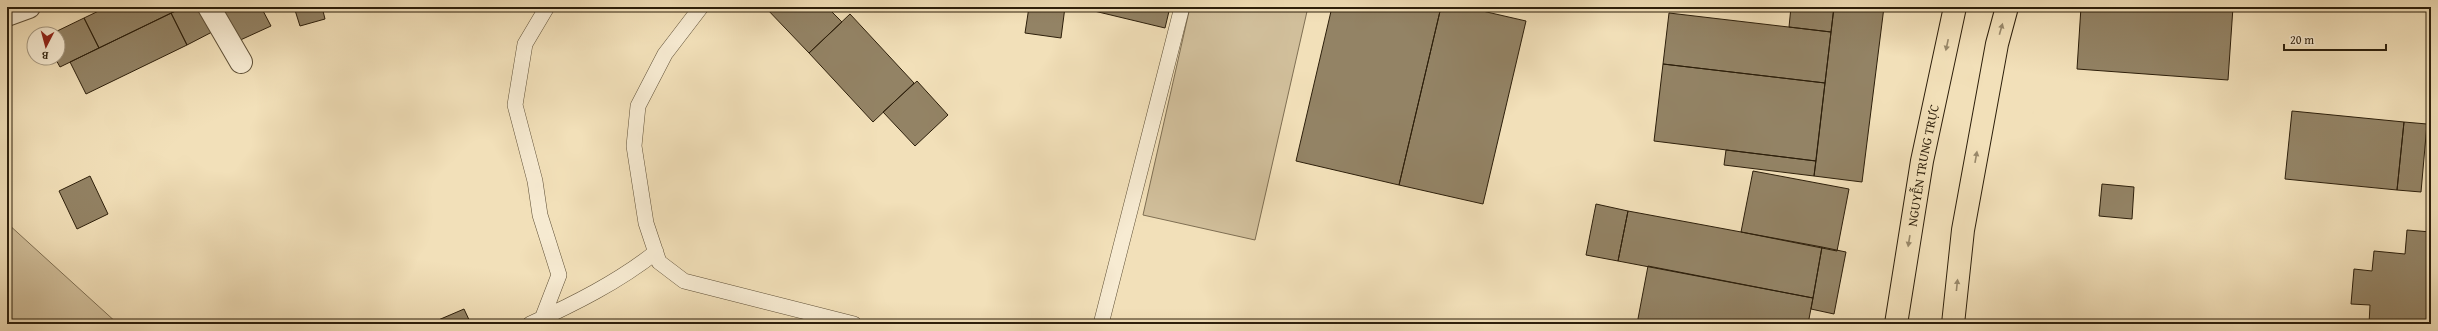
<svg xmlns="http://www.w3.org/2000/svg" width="2438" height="331" viewBox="0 0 2438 331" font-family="'Gentium Book Plus',serif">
<rect width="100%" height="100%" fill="#f2e0b9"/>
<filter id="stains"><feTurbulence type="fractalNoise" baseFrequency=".005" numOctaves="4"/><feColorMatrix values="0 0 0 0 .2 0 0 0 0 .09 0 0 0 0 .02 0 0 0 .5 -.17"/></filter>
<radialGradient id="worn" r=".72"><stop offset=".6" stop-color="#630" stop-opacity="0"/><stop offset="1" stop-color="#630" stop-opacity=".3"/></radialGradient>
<path fill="#d1bf9b" stroke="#7f6f53" d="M1190,7H1308L1255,240L1143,215Z
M7,223L118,324H7Z"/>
<path fill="#938365" stroke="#2d1f0b" d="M107,7H184L99,48L84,18Z
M184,7H202L214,31L187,45L171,13Z
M219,7H261L271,26L236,42Z
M294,7H322L325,19L300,26Z
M765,7H827L842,22L809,53Z
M1029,7H1065L1061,38L1025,33Z
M1091,7H1170L1165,28L1090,10Z
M1332,7H1441L1399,185L1296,161Z
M1441,7H1465L1526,21L1483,204L1399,185Z
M1791,7H1834L1831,32L1789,27Z
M1834,7H1884L1862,182L1814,176Z
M2081,7H2233L2228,80L2077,69Z
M171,13L187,45L86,94L70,62Z
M1669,13L1831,32L1825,83L1663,64Z
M850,14L914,83L873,122L809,53Z
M84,18L99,48L60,67L55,58H58V34H51Z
M1663,64L1825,83L1816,161L1654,141Z
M917,81L948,115L915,146L883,112Z
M2292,111L2404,122L2397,190L2285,179Z
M2404,122L2427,124L2421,192L2397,190Z
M1726,150L1816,161L1814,176L1724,165Z
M1753,171L1849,189L1837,251L1741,232Z
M90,176L108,214L77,229L59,191Z
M2102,184L2134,187L2132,219L2099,216Z
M1596,204L1628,211L1618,261L1586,255Z
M1628,211L1822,247L1813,298L1618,261Z
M2407,230L2431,232V324H2369L2370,305L2351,304L2354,269L2372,271L2374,251L2405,254Z
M1822,247L1846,252L1834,314L1811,309Z
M1648,266L1813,298L1808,324H1637Z
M464,309L471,324H429Z"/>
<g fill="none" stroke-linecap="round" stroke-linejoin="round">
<defs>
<path id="service" d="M701,7L665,54L638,106L634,146L646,223L659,262L684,281L854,324
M542,319L559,275L540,215L535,181L515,105L525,44L547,7
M530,324C574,304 618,282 656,252
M1101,324L1182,7"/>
<path id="minor" d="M209,7L241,62
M7,15L29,7"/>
<g id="primary">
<path id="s1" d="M1896,324L1922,161L1955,7"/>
<path d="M1953,324L1963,230L1997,44L2007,7"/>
</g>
</defs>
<use href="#service" stroke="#5e4f36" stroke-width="16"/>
<use href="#minor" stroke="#5e4f36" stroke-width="24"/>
<use href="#primary" stroke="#2d1f0b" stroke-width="24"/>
<use href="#service" stroke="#f7ebd2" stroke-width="15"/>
<use href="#minor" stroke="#f7ebd2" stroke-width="22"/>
<use href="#primary" stroke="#f2e0b9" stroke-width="22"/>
</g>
<defs><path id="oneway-solid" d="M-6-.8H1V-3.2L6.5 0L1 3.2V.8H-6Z"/></defs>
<g fill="#99896b">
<use href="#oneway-solid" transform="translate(2001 29) rotate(-74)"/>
<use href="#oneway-solid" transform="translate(1947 45) rotate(102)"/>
<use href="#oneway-solid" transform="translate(1976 157) rotate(-80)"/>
<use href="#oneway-solid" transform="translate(1909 241) rotate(99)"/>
<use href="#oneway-solid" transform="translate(1957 285) rotate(-84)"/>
</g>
<g text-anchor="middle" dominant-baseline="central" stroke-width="4" stroke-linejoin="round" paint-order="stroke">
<g font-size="13" fill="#2d1f0b" stroke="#f7ebd2">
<text stroke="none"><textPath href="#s1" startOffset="161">NGUYỄN TRUNG TRỰC</textPath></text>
</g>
</g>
<rect width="2438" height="331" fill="none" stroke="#f2e0b9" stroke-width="24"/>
<rect x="8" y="8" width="2422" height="315" fill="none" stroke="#2d1f0b" stroke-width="2"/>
<rect x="12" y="12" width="2414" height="307" fill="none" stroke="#2d1f0b"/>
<g transform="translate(46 46) rotate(186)"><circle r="19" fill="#f7ebd2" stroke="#a69982"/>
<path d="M0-3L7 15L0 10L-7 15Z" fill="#8f2418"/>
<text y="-6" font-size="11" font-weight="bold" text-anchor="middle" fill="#2d1f0b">B</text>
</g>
<path d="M2284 44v6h102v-6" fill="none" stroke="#2d1f0b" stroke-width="2"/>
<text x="2290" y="44" font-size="12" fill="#2d1f0b" stroke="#f7ebd2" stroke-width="3" paint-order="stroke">20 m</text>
<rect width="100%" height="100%" filter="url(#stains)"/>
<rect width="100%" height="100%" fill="url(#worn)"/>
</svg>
